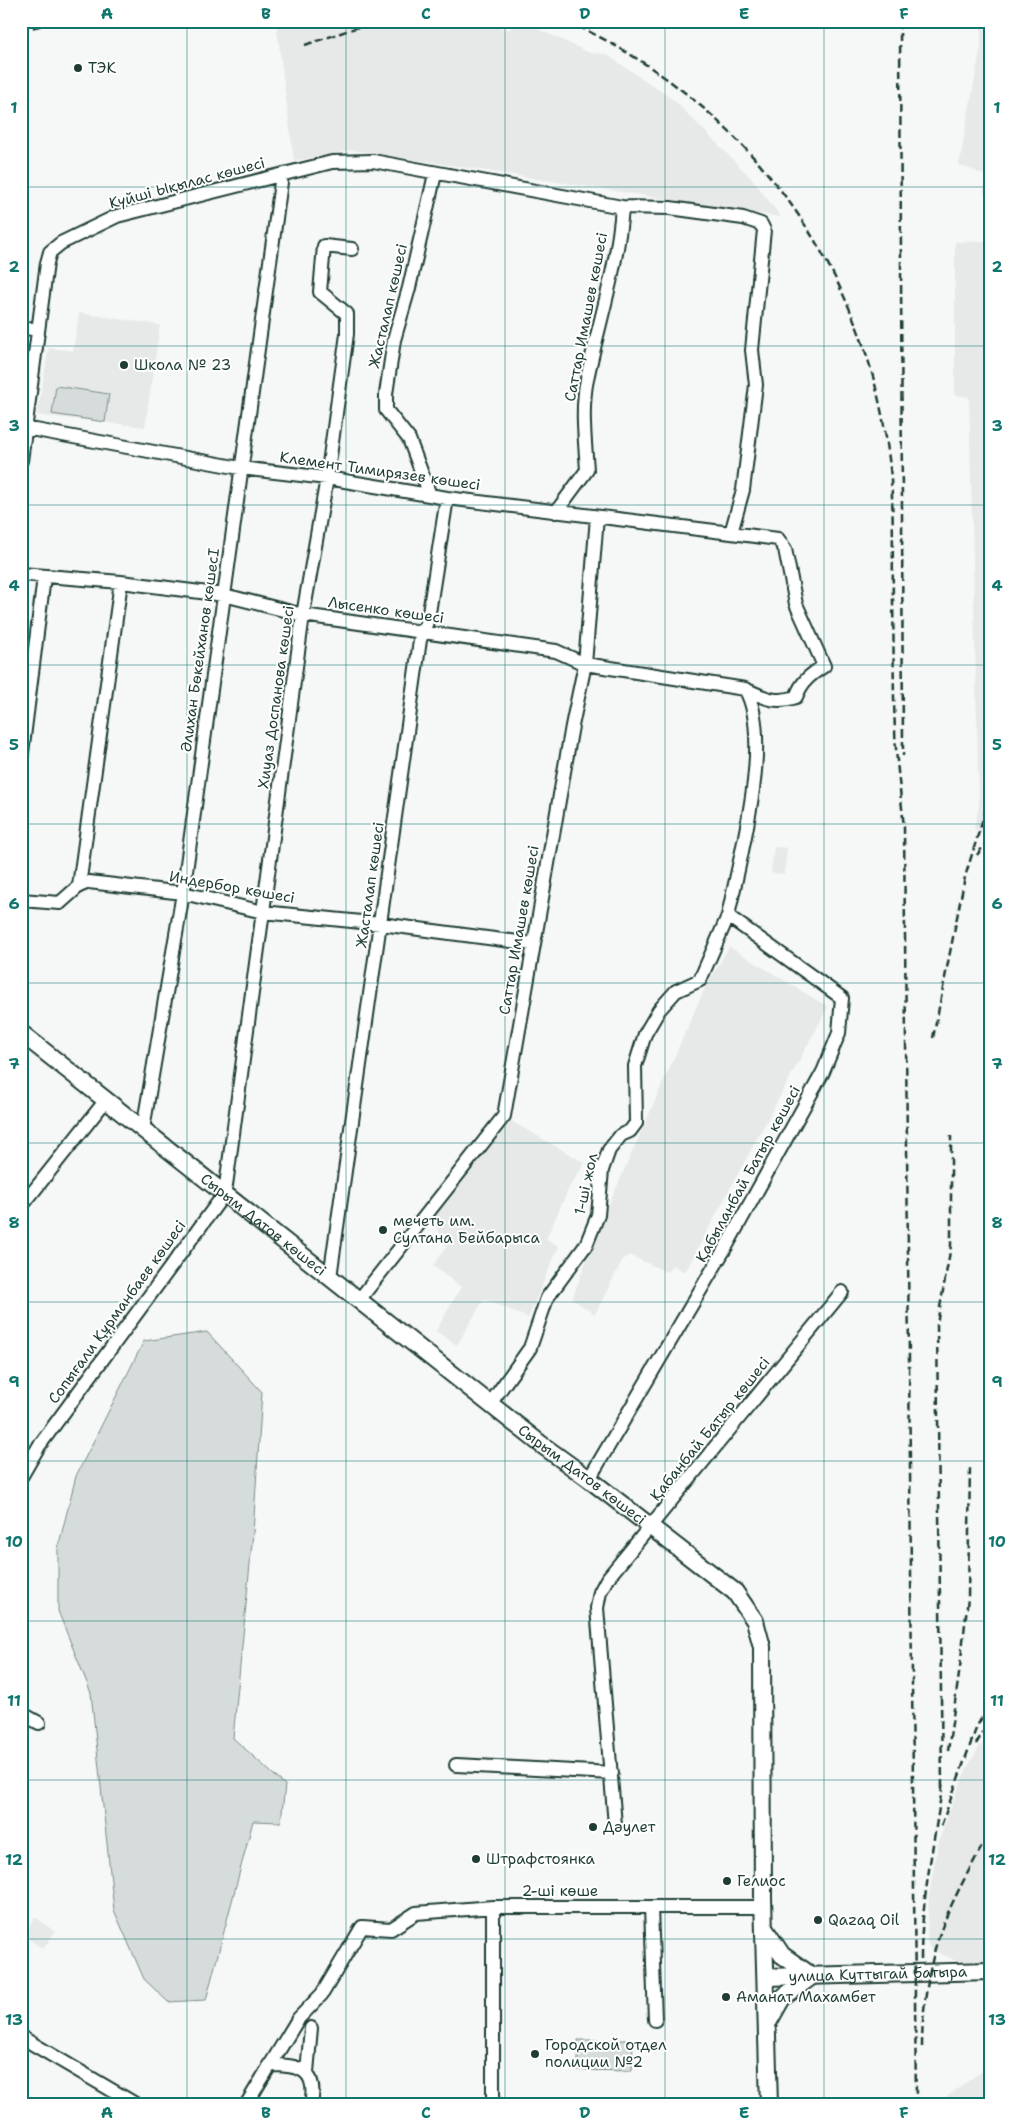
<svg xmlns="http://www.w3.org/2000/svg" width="1011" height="2126" viewBox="0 0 1011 2126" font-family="'Shantell Sans',sans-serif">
<rect width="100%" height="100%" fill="#f6f7f7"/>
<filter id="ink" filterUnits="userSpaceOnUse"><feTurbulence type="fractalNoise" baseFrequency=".02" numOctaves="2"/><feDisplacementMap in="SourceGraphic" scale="10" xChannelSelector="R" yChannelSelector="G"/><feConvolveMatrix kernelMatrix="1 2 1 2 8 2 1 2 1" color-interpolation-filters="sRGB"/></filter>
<g filter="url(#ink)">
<path fill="#e6e9e8" d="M276,21H459L510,29L517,21H521L590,53L606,54L675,101L753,180L781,217L353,150L294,161Z
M981,21H990V194H984L985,175L959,165L981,46Z
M990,241V839L974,828L979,806L969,397L955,395V242Z
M79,313L160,325L145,427L37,415L49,348L73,351Z
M774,847L787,848L784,874L771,873Z
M729,947L828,1007L685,1272L672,1265L667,1272L629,1255L623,1259L595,1314L572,1299L599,1227L704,990Z
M511,1121L585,1163L570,1186L546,1239L559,1246L528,1318L484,1299L457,1345L436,1331L461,1287L433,1266L447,1246L430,1216Z
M990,1729V1961H956L930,1948L927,1941L929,1895L938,1844L949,1812L967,1768Z
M35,1917L55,1932L43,1949L23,1935Z
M990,2065V2105H939L944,2099Z"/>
<path fill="#d6dcdb" stroke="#7a8c88" d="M56,386L109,394L105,422L52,414Z
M207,1332L262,1392L253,1533L233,1738L285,1785L281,1822L253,1821L206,2000L168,2002L144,1979L114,1910L91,1693L58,1611V1548L76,1476L144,1341Z
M578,2040H633L632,2071L578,2070Z"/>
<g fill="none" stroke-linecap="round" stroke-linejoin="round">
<defs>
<path id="minor" d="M21,327L38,330
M25,428L240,468L327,478L447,498L731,533
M21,461L47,263L50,252L61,243L117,216L332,162L373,161L622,207L670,208L743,218L761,224L764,230L752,350L756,385L743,490L731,533L778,539L785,549L796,604L824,666C810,675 802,681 796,697C775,704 765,698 745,689C774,738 739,861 728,916L842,998L839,1033L823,1072L727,1245L589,1479
M430,495L409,439L386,410V394L394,340L409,288L435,174
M556,512L587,470C585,440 581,409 587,379C599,321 618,266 622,207
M21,574L121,582L224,595L303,615L556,651L585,664L745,689
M21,761L44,577
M79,886L121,582
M21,900L60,903L79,886L89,882L183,893L263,912L381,924L533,944
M143,1129L183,893L282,175
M21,1207L106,1100
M330,1277L420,640L428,619L447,498
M359,1300L504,1116L572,726L585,664L597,517
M490,1404L530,1348L547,1298L586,1245L598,1215L602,1170L609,1150L621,1135L630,1131L636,1123L635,1066L645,1034L659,1010L676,991L700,980L728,916
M21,1477L39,1446L225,1193L303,615L327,478L347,334V314L320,292L324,246L352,249
M21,1713L39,1723
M456,1765L612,1773
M615,1825L597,1608L600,1592L607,1579L842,1292
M651,1907L655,2020
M21,2037L137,2105
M269,2065C300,2065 318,2069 311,2105
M307,2072L311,2028
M246,2105L298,2019L322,1994L362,1927L391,1929L416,1913L493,1907H764
M493,2105V1907"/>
<g id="major">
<path id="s1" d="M21,1033L542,1445L589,1479L735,1592L755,1621L762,1647L763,1898L769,2105"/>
<path d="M766,1931L782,1955L812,1976L782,1998L769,2021"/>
<path id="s2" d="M766,1977L990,1971"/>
</g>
</defs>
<use href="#minor" stroke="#1f3d34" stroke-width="16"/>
<use href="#major" stroke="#1f3d34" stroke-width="20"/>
<use href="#minor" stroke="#fff" stroke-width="12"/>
<use href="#major" stroke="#fff" stroke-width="16"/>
<path stroke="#1f3d34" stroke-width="2.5" stroke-dasharray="8 4" stroke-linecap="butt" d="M567,21C742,100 863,261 888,451C895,501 892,552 893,602C894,645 893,687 895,730C896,762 901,795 904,828L916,2105
M900,21L903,756
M21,30L62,21
M305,45L376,21
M977,855L990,837
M933,1038L965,877L990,796
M976,1744L990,1720
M948,1751L960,1667L968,1598L970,1466
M942,1788L937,1324L951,1246V1136
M941,1826L977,1726L990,1703
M921,1959C921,1899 935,1840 943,1781
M922,2047C922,2015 927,1980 935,1949C946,1908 971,1868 990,1831"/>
</g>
</g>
<path fill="none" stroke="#0f766e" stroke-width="1" stroke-opacity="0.55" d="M187,21V2105M346,21V2105M505,21V2105M665,21V2105M824,21V2105M21,187H990M21,346H990M21,505H990M21,665H990M21,824H990M21,983H990M21,1143H990M21,1302H990M21,1461H990M21,1621H990M21,1780H990M21,1939H990"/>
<g fill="#1f3d34" stroke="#fff" stroke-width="2">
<circle cx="78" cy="68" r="5"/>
<circle cx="124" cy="365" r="5"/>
<circle cx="383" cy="1230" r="5"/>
<circle cx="593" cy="1827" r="5"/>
<circle cx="476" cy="1859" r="5"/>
<circle cx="727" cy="1881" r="5"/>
<circle cx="818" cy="1920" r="5"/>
<circle cx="726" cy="1997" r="5"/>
<circle cx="535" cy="2054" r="5"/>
</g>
<g text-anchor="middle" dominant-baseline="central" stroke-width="4" stroke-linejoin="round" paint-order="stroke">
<g font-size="15" fill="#1f3d34" stroke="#fff" text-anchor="start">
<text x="88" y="68">ТЭК</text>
<text x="134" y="365">Школа № 23</text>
<text x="393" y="1221">мечеть им.<tspan x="393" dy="17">Султана Бейбарыса</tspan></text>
<text x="603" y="1827">Дәулет</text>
<text x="486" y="1859">Штрафстоянка</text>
<text x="737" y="1881">Гелиос</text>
<text x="828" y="1920">Qazaq Oil</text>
<text x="736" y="1997">Аманат Махамбет</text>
<text x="545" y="2045">Городской отдел<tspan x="545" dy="17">полиции №2</tspan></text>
</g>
<g font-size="15" fill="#1f3d34" stroke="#fff">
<text transform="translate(187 183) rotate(-15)">Күйші Ықылас көшесі</text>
<text transform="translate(388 306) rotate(-77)">Жасталап көшесі</text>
<text transform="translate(586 317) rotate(-79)">Саттар Имашев көшесі</text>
<text transform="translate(380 471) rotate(8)">Клемент Тимирязев көшесі</text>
<text transform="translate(386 610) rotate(8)">Лысенко көшесі</text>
<text transform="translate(200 650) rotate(-82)">Әлихан Бөкейханов көшесI</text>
<text transform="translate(276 697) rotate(-82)">Хиуаз Доспанова көшесі</text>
<text transform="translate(370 885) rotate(-82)">Жасталап көшесі</text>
<text transform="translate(232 887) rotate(10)">Индербор көшесі</text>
<text transform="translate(519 930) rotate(-80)">Саттар Имашев көшесі</text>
<text transform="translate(748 1174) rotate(-61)">Қабыланбай Батыр көшесі</text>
<text transform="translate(586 1184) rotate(-78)">1-ші жол</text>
<text stroke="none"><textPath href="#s1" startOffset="309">Сырым Датов көшесі</textPath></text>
<text transform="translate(117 1312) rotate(-54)">Сопығали Құрманбаев көшесі</text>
<text transform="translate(710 1429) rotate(-51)">Қабанбай Батыр көшесі</text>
<text stroke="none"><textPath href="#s1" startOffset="714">Сырым Датов көшесі</textPath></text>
<text x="560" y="1891">2-ші көше</text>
<text stroke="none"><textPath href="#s2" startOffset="112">улица Куттыгай батыра</textPath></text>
</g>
</g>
<rect width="1011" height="2126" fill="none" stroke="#fff" stroke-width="55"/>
<rect x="28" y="28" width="956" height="2070" fill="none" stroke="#0f766e" stroke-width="2"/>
<g font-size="16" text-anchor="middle" font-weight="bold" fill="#0f766e">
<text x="107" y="19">A</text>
<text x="266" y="19">B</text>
<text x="426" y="19">C</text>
<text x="585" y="19">D</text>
<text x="744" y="19">E</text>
<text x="904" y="19">F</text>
<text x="14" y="113">1</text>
<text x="997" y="113">1</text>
<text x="14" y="272">2</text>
<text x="997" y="272">2</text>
<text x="14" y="431">3</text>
<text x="997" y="431">3</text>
<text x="14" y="591">4</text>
<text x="997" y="591">4</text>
<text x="14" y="750">5</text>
<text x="997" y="750">5</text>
<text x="14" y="909">6</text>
<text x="997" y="909">6</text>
<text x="14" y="1069">7</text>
<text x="997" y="1069">7</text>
<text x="14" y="1228">8</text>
<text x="997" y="1228">8</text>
<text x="14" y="1387">9</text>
<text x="997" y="1387">9</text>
<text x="14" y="1547">10</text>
<text x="997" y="1547">10</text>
<text x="14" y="1706">11</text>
<text x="997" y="1706">11</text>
<text x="14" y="1865">12</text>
<text x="997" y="1865">12</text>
<text x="14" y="2025">13</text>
<text x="997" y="2025">13</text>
<text x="107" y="2118">A</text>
<text x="266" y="2118">B</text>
<text x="426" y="2118">C</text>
<text x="585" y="2118">D</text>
<text x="744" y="2118">E</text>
<text x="904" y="2118">F</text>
</g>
</svg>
